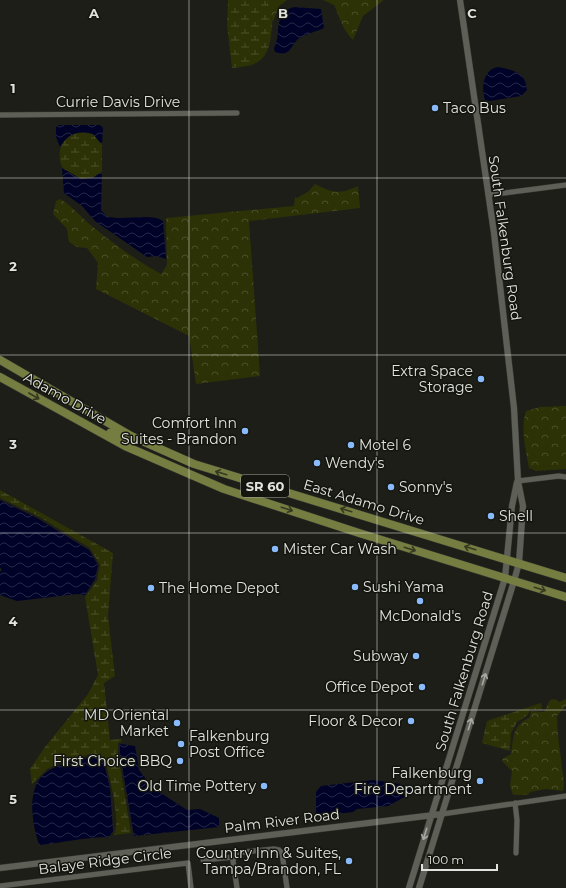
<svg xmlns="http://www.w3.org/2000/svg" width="566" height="888" viewBox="0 0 566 888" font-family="Montserrat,sans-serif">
<defs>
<pattern id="forest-crowns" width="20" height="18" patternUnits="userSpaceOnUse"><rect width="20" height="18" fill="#2d3206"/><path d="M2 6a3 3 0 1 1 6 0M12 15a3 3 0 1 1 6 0" fill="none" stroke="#4b502a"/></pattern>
<pattern id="wetland-marsh" width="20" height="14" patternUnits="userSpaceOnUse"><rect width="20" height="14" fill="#2d3206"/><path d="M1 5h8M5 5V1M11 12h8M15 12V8" fill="none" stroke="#4b502a"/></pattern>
<pattern id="water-waves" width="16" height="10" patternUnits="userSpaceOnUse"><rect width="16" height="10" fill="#000228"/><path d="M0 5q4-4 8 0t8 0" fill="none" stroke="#252747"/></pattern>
</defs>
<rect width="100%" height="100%" fill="#1c1e17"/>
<path fill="url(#forest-crowns)" d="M267,0H287L279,6L273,22L266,5Z
M323,0H384L363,16L353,40C341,27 341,20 334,5Z
M315,184C333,193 339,195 358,186L360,208L249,221L260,376L196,384L189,336L96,289L98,263L87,248L77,247L69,242L67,229L53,214L56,201L60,199C73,206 81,218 93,227C115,245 136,260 161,274L167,265L166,218L294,206L295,197L297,198L309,191Z
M566,406V469L536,471L529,468C526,451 520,428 526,411L540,407Z
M555,699L559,702L566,699V706L557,716C557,733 560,750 562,767C562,775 566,781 563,791L546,789L530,792L528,795H513L510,786L512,771L503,762L502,759L511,754C514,735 512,727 530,717L531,711L544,712L550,700Z"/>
<path fill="url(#wetland-marsh)" d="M228,0H267C266,8 271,14 272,21C273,25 271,32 271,36C267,62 257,66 232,68L227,25Z
M79,132L93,134L102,145V172L92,178L81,179L63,169C55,154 61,135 79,132Z
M0,490L113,553L108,616L115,676L104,683L110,740L121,739L122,741L118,743V754L131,833L114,835C121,821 110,779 106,763L92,754L69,759L47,769L32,784L30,769L45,747L88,694L98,675L85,597L97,581L100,565L90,548L38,516L0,498Z
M541,703L542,710L530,709L528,715L517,722L511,733L510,751L482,743L487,721Z"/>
<path fill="url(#water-waves)" d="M294,7L321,9L324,28C316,32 307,33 300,38C290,43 293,58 275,52L274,48C282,35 272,12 294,7Z
M498,67C513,70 526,72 527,90L521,96L490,101L485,100C481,87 483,70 498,67Z
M59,125H100L103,128L102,145L93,134C77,130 68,134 60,147L56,137V127Z
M62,168L81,179L92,178L102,172L101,210L106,216C122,222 150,212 163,221L166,259L157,256L147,257L95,221L82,206L64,193Z
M0,500L37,518L89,550L98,565L95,579L85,595L77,594L17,601L0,595V572L2,570L0,567Z
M120,744L135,746L139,770L153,788L187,810L200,809L219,818V827L134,836L120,753Z
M92,757L104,763L110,788L113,831L109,837C85,837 62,843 39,845C32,822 25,786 48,771C60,763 78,760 92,757Z
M373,780L401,784L411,790L410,794L388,806L357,809L353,812L320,816L316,814V792L321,786Z"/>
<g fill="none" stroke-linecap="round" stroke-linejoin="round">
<defs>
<path id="minor" d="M0,115L237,113
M488,195L566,185
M518,481L559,476L566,477
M515,803L517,820L516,853
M442,814L566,796
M203,860L234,857
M0,886L188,863L191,888
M237,888L233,861L235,853L274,849L279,850L282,853L287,888"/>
<path id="tertiary" d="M0,868L442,814
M409,888L505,578L512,506L517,482
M419,888L514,581L519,563L523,506L518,481L514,408L494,233L460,0"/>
<path id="primary" d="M0,360L131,436L194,464L566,578
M0,377L125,446L224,489L359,533L566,597
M110,433L125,439L131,436"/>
</defs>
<use href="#minor" stroke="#373833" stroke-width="6"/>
<use href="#tertiary" stroke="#373833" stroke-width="7"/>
<use href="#primary" stroke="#373833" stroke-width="9"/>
<use href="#minor" stroke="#5e6057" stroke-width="5"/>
<use href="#tertiary" stroke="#5e6057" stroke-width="6"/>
<use href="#primary" stroke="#757d40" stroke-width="8"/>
</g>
<defs><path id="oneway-shaft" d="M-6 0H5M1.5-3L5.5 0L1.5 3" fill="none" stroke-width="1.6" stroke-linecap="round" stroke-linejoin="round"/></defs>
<g stroke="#353920">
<use href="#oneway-shaft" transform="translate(34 396) rotate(30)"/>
<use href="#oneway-shaft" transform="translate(221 473) rotate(-163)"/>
<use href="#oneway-shaft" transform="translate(287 509) rotate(18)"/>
<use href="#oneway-shaft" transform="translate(346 510) rotate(-163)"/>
<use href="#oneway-shaft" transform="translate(470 548) rotate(-163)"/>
<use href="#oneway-shaft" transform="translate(410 549) rotate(17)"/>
<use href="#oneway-shaft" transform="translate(540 589) rotate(17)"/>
</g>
<g stroke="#a7a8a1">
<use href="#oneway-shaft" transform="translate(484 679) rotate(-73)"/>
<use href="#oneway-shaft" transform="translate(470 724) rotate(-73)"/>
<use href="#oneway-shaft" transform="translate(425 834) rotate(107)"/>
</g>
<path fill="none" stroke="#e2e3de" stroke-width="1" stroke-opacity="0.55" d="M189,0V888M377,0V888M0,178H566M0,355H566M0,533H566M0,710H566"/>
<g fill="#89bafc" stroke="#13150e" stroke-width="1.5">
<circle cx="435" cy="108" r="4"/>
<circle cx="481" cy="379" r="4"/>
<circle cx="245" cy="431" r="4"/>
<circle cx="351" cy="445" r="4"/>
<circle cx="317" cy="463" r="4"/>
<circle cx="391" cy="487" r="4"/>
<circle cx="491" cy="516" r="4"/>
<circle cx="275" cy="549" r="4"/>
<circle cx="355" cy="587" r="4"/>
<circle cx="151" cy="588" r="4"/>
<circle cx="420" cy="601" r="4"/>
<circle cx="416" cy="656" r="4"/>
<circle cx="422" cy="687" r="4"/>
<circle cx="411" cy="721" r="4"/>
<circle cx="177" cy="723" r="4"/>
<circle cx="181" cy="744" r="4"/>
<circle cx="180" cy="761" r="4"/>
<circle cx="480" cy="781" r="4"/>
<circle cx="264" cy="786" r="4"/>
<circle cx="349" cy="861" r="4"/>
</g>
<g text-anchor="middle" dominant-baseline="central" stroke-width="3" stroke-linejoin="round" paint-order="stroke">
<rect fill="#13150e" stroke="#a4a5a0" stroke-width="1" x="241" y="475" width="48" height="22" rx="3"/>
<g font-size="13" font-weight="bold" fill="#e2e3de">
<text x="265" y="486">SR 60</text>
</g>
<g font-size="14" fill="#e2e3de" stroke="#13150e">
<text x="118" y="102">Currie Davis Drive</text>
<text transform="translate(505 238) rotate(82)">South Falkenburg Road</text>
<text transform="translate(65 398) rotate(29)">Adamo Drive</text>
<text transform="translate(364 502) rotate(17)">East Adamo Drive</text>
<text transform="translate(464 671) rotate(-73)">South Falkenburg Road</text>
<text transform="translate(282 821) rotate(-7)">Palm River Road</text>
<text transform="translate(105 861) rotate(-7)">Balaye Ridge Circle</text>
</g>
<g font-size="14" fill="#e2e3de" stroke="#13150e" text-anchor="end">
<text x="443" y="108" text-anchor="start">Taco Bus</text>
<text x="473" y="371">Extra Space<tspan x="473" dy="16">Storage</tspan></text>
<text x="237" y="423">Comfort Inn<tspan x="237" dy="16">Suites - Brandon</tspan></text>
<text x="359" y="445" text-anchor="start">Motel 6</text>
<text x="325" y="463" text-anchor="start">Wendy's</text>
<text x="399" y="487" text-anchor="start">Sonny's</text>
<text x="499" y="516" text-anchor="start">Shell</text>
<text x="283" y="549" text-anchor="start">Mister Car Wash</text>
<text x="363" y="587" text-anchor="start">Sushi Yama</text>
<text x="159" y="588" text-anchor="start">The Home Depot</text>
<text x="420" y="616" text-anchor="middle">McDonald's</text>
<text x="408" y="656">Subway</text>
<text x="414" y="687">Office Depot</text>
<text x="169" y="715">MD Oriental<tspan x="169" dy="16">Market</tspan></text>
<text x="403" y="721">Floor &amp; Decor</text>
<text x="189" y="736" text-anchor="start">Falkenburg<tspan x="189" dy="16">Post Office</tspan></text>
<text x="172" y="761">First Choice BBQ</text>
<text x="472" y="773">Falkenburg<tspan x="472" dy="16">Fire Department</tspan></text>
<text x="256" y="786">Old Time Pottery</text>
<text x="341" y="853">Country Inn &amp; Suites,<tspan x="341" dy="16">Tampa/Brandon, FL</tspan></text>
</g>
</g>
<g font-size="13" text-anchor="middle" font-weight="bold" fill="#e2e3de" stroke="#13150e" stroke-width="3" stroke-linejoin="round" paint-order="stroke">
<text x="94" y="18">A</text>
<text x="283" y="18">B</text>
<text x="472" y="18">C</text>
<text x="13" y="93">1</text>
<text x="13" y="271">2</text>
<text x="13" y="449">3</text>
<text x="13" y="626">4</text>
<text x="13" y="804">5</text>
</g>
<path d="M422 864v6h75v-6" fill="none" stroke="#e2e3de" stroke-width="2"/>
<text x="428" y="864" font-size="12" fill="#e2e3de" stroke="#13150e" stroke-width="3" paint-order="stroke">100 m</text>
</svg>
